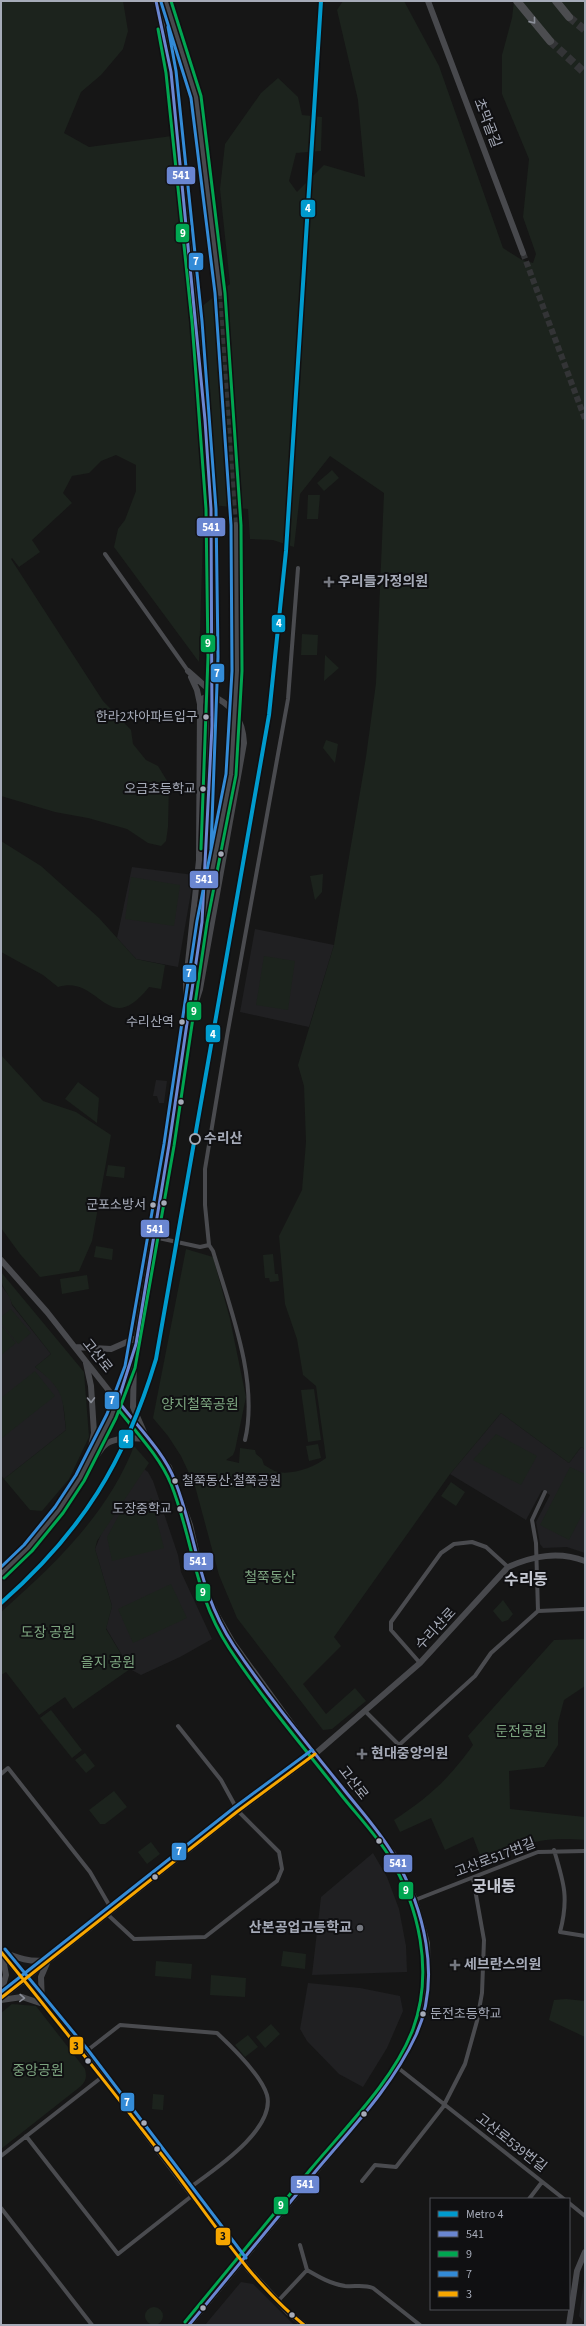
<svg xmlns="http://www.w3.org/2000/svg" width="586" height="2326" viewBox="0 0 586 2326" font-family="'Source Sans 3','Noto Sans KR',sans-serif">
<rect width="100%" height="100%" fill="#161616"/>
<path fill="#202022" d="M132,867L194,875L178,967L136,959L117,938Z
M255,929L334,945L309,1027L240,1012Z
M156,1080L167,1081L164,1103H159L157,1096H153Z
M1,1285L10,1297L12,1305L51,1354L35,1367L51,1379L62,1395L66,1430L4,1479L1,1475Z
M501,1413L569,1463L581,1447L585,1449V1553L567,1547L543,1548L540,1544L536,1522L550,1495L542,1490L526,1520L450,1474Z
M144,1469L148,1472L153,1481L178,1555L181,1572L212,1639L180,1657L141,1675L130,1669L106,1628L112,1606L95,1549L102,1532Z
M373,1853L387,1877L399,1909L406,1946L407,1972L312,1975L321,1897Z
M308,1983L360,1988L400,1996L403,2011L387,2048L363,2087L339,2074L307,2041L300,2029Z
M585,2274V2324L579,2316Z
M241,2282L253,2284L294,2325H205Z"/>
<path fill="#1c231d" d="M1,1H123L128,31L123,49L101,75L81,92L64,133L89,147L172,136L196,311L230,284L220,189L225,144L261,93L278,78L298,97L302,115L322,117L321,151L296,153L289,181L297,192L324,165L365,177L358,100L337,10L343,1H404L439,66L503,248L522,260L533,263L536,254L523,217L529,159L502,94V55L512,18L514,1H585V1449L581,1447L569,1463L501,1413L450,1474L334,1637L341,1646L303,1684L326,1714L355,1688L366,1701L332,1729L323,1730L237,1618L219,1575L195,1486L181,1456L168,1436L153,1418L186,1249L213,1257L230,1319L246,1397L235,1450L233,1455L226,1460L239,1463L240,1448L255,1450L256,1454L262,1459L264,1465C268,1467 273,1471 278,1472C293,1475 315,1467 326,1458L316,1386L303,1375L297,1339L285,1304L279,1236L302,1190L306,1142L304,1086L298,1065L334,945L366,757L376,683L384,493L330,456L300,494L294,547L273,540L250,539L248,509L204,504L199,662L114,547L118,529L125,520L136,491V465L116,455L101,461L89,473L72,476L63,493L72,503L32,540L40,552L19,567L12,558L11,559L103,701L131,730L133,744L146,760L158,766L169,784L168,827L166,841L161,846L148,843L127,829L88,818L55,812L1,796Z
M332,470L339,478L324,491L317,483Z
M308,495H320L318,519H307Z
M302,634L318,635L317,655H301Z
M325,655L339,668L324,681Z
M326,740L338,744L335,763L323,748Z
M1,841L41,866L99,918L136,959L165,965L161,989L149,987C107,1040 100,974 58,987L43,975L1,952Z
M323,874L322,892L315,900L310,876Z
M131,877L180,885L174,926L125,919Z
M264,956L295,961L288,1010L256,1005Z
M1,1055L43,1101L76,1112L111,1135L92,1241L79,1271L40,1277L20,1254L1,1228Z
M78,1082L99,1098L97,1123L65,1099Z
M108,1165L125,1167L124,1178L106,1176Z
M96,1246L113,1249L112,1260L94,1257Z
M273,1254L275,1274H278L279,1281L270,1282L269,1278H265L263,1255Z
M1,1272L84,1372L89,1437L69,1479L42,1511L30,1510L4,1479L66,1430C63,1396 63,1389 35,1367L51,1354L12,1304C7,1288 1,1291 1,1272Z
M87,1275L89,1289L62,1294L60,1279Z
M11,1309L31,1333L18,1344L1,1323V1317Z
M1,1325L16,1343L1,1355Z
M35,1371L55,1396L2,1438L1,1398Z
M314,1389L321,1440L308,1442L301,1390Z
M496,1434L537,1456L521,1485L473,1460Z
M318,1444L321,1458L309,1461L306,1446Z
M134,1446L149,1463L97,1541L95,1549L112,1606L106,1629L130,1669L73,1709L65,1697L39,1715L6,1672L1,1675V1612C54,1565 108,1514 134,1446Z
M570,1467L585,1474V1509L569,1540L540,1525Z
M451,1482L465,1492L456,1506L441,1496Z
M151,1498L164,1548L112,1561L107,1537L125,1504L141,1513Z
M171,1584L187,1618L133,1643L118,1609Z
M503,1600L513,1614L508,1620L502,1622L493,1611Z
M585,1639V1686L564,1700L558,1723V1745L544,1767L509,1771L510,1809L585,1817V1840C540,1836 523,1843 483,1863L473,1837L445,1850L431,1818L400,1832L394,1820C429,1797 448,1780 473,1745L468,1736L554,1640Z
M51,1710L82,1750L72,1758L40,1718Z
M85,1753L95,1766L86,1773L75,1760Z
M114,1791L127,1807L105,1824H100L89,1810Z
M151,1842L160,1854L147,1864L138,1852Z
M283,1951L306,1954L305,1969L281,1966Z
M156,1961L192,1964L191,1979L155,1976Z
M211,1975L246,1978L245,1997L210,1995Z
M566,1999L585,2001V2037L549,2020L554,2000Z
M12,2004L36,2006L85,2069C87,2077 86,2081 81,2086L1,2149V2013Z
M271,2024L280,2034L265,2048L256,2037Z
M248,2035L258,2047L245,2057L235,2045Z
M153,2094L164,2095L163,2110L152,2109Z
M145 2316a9 9 0 1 1 18 0a9 9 0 1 1-18 0Z"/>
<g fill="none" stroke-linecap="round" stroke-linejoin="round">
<path stroke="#333436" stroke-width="6" stroke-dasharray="6 3" stroke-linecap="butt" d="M523,253L585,419
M220,293L236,525
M197,322L211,509"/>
<path stroke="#333436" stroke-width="8" stroke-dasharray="8 4" stroke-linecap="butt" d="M569,17L585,30
M550,41L585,73"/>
<path stroke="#4a4b4f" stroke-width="4" d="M105,554L188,671
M154,1237L200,1247L209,1245
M245,1440C259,1381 230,1308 213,1251L209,1245L205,1205V1169L227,1036L288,699L298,568
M538,1611L536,1543L532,1520L545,1492
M420,1663L391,1630V1622L441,1553L454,1544L472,1542L486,1547L508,1567
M365,1711L399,1745L475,1676L491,1653L538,1611L585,1609
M1,1774L8,1768L90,1872L112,1910
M554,1850C564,1883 569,1898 560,1932L585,1936
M415,1900L538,1852L585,1851
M107,1914L134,1939L205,1937L277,1881L282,1869L279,1852L238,1811L221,1780L178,1726
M84,2053L120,2025L217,2033C232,2047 261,2075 267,2095C276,2130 212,2171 188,2189
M397,2067L564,2199
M26,2136L118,2254L193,2195
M1,2156L102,2077
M362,2181L375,2165L396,2167L443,2107L465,2064L477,2021L482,1993L484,1940L473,1878
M529,2199L542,2182
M569,2203L585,2216
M1,2208L92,2325
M300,2245L307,2270
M278,2301L307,2270C319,2277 331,2284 345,2286C355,2287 363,2284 373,2288L420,2325"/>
<path stroke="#48494d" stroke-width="6" d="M156,1L160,13L171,72L197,322
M166,1L196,97L220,293
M428,1L523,253
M188,671L214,694
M191,677L197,690L200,704
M210,695C233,704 243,720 244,743L200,989L187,1030L186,981L199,860L200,705L202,699Z
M204,902L213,657L211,509
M1,1260L47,1312L169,1467L190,1525L205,1590L218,1617L233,1643L304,1741L395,1856L415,1900L427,1943L428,1985L419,2024L406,2054L372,2103L189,2325
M75,1347L111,1349L136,1338
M86,1363L91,1386L94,1433L89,1456
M90,1462C97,1457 99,1451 104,1446C113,1436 136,1438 147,1439L133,1407L134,1361
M1,1574L28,1548L59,1510L80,1478L112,1416L135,1349L169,1145L202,922L231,775L237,671L236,525
M1,1951C17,1958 31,1963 48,1960
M1,1952L84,2053L249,2270L288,2312L304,2325
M1,1993L6,1975L3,1959
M1,1998L238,1811L315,1754L420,1663L508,1567C533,1556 558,1551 585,1561
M1,2000L22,1997L40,2003
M42,2003L41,1977L47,1963
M569,2325L577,2271L585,2252"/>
<path stroke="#4c4d50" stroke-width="8" d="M517,1L550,41
M556,1L569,17"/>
<defs>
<path id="bus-1" d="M118,1401L136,1344L169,1145L202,922L212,726L211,509L205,420L171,72L156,1
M118,1401C137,1426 164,1452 175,1481C198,1540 197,1590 234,1646C267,1695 304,1740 341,1786C359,1809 380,1831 394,1856C424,1908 442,1978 416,2035C392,2087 351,2129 315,2172C273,2223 231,2274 189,2325"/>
<path id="bus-2" d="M158,29L166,73L192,322L206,509L208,657L201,849
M114,1404C133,1429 159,1455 171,1484C194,1542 193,1592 229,1648C262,1698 301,1744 338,1791C355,1813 375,1833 389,1856C419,1907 434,1971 413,2029C394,2080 345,2128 310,2170C269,2220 227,2271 185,2322
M4,1578L32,1551L63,1513L84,1481L116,1418L135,1368L174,1146L207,923L236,775L242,671L241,525L225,293L201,96L171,1"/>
<path id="bus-3" d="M168,27L176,71L202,321L216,509L218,657L211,849
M1,1567L24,1545L55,1507L76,1475L107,1414L125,1366L164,1144L197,921L226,774L232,671L231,525L215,293L191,98L161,2
M5,1949L88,2050L246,2258
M1,1992L235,1807L312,1750"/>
<path id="bus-4" d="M1,1952C59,2023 116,2095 172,2168C213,2222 251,2282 304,2325
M1,1998L238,1811L315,1754"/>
</defs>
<use href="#bus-1" stroke="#101012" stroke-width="6"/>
<use href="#bus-2" stroke="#101012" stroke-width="6"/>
<use href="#bus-3" stroke="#101012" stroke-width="6"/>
<use href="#bus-4" stroke="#101012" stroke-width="6"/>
<use href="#bus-1" stroke="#6a86d1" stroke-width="3"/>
<use href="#bus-2" stroke="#00a651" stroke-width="3"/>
<use href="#bus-3" stroke="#338bd7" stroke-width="3"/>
<use href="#bus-4" stroke="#f7a600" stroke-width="3"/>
<defs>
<path id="metro-1" d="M1,1603C82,1532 125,1462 156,1359L269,715L286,551L321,1"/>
</defs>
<use href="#metro-1" stroke="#101012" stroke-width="7"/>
<use href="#metro-1" stroke="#009bce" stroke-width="4"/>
</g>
<defs><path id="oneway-chevron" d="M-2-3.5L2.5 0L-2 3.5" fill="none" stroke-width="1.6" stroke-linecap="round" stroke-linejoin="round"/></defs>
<use stroke="#8b8f99" href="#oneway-chevron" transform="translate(533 21) rotate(51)"/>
<g stroke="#8a8e98">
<use href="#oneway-chevron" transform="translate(91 1400) rotate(89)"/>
<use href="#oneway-chevron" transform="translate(22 1998) rotate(2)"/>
</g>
<g fill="#74777f" stroke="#101012" stroke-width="1.5">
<path d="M327 576h4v4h4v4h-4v4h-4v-4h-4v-4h4z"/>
<path d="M360 1748h4v4h4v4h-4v4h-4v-4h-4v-4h4z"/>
<circle cx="360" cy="1928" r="4"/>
<path d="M453 1959h4v4h4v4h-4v4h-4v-4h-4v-4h4z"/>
</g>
<g fill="#a6abb8" stroke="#101012" stroke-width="1.5">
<circle cx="206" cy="717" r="3.5"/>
<circle cx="203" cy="789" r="3.5"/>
<circle cx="221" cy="854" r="3.5"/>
<circle cx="182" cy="1022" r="3.5"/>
<circle cx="181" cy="1102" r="3.5"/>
<circle cx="164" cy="1203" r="3.5"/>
<circle cx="153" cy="1205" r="3.5"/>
<circle cx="175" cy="1481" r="3.5"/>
<circle cx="180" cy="1509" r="3.5"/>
<circle cx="379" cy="1841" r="3.5"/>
<circle cx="155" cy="1877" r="3.5"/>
<circle cx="423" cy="2014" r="3.5"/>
<circle cx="88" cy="2061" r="3.5"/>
<circle cx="364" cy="2114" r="3.5"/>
<circle cx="144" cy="2123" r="3.5"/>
<circle cx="157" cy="2149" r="3.5"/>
<circle cx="203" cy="2308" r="3.5"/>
<circle cx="292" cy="2315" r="3.5"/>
</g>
<circle fill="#101012" stroke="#a6abb8" stroke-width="2" cx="195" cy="1139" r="5"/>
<g text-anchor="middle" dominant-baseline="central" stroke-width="4" stroke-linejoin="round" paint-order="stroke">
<g font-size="13" fill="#a6abb8" stroke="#101012" text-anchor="end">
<text x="198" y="717">한라2차아파트입구</text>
<text x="196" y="789">오금초등학교</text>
<text x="174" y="1022">수리산역</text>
<text x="146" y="1205">군포소방서</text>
<text x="182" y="1481" text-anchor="start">철쭉동산.철쭉공원</text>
<text x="172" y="1509">도장중학교</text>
<text x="430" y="2014" text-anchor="start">둔전초등학교</text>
</g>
<g font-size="14" fill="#a6abb8" stroke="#101012">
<text transform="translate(487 123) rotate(69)">초막골길</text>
<text transform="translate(97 1356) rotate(51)">고산로</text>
<text transform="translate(436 1629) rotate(-47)">수리산로</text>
<text transform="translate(353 1783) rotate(52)">고산로</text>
<text transform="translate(495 1858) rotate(-21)">고산로517번길</text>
<text transform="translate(511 2143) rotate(38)">고산로539번길</text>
</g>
<g font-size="14" font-weight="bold" fill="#a6abb8" stroke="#101012" text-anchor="start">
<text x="338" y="582">우리들가정의원</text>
<text x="371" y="1754">현대중앙의원</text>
<text x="352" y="1928" text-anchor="end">산본공업고등학교</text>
<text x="464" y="1965">세브란스의원</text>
</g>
<g font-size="14" font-weight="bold" fill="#a6abb8" stroke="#101012" text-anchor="start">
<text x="204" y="1139">수리산</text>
</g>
<g font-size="14" fill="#7ca47f" stroke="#101012">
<text x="200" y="1405">양지철쭉공원</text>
<text x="270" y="1578">철쭉동산</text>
<text x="48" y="1633">도장 공원</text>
<text x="108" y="1663">을지 공원</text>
<text x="521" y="1732">둔전공원</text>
<text x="38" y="2071">중앙공원</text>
</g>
<g font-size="16" font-weight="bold" fill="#c7cad4" stroke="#101012">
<text x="526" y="1580">수리동</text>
<text x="494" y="1887">궁내동</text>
</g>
</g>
<g stroke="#101012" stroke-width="1.5">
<rect x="166" y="166" width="30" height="19" rx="4" fill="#6a86d1"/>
<rect x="300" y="199" width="16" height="19" rx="4" fill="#009bce"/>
<rect x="175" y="223" width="15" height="20" rx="4" fill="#00a651"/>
<rect x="188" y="252" width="16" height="19" rx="4" fill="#338bd7"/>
<rect x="196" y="517" width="30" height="20" rx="4" fill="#6a86d1"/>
<rect x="271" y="614" width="15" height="19" rx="4" fill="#009bce"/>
<rect x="200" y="634" width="16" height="19" rx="4" fill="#00a651"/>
<rect x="210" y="663" width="15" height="20" rx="4" fill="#338bd7"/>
<rect x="189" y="870" width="30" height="19" rx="4" fill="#6a86d1"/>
<rect x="182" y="964" width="15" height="19" rx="4" fill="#338bd7"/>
<rect x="186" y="1001" width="16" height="20" rx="4" fill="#00a651"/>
<rect x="205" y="1024" width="16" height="19" rx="4" fill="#009bce"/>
<rect x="140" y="1219" width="30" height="19" rx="4" fill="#6a86d1"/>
<rect x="104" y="1391" width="16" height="19" rx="4" fill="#338bd7"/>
<rect x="118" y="1429" width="16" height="20" rx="4" fill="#009bce"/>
<rect x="183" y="1552" width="31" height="19" rx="4" fill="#6a86d1"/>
<rect x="195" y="1583" width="16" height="19" rx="4" fill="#00a651"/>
<rect x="171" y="1842" width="16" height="19" rx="4" fill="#338bd7"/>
<rect x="383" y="1854" width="30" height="19" rx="4" fill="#6a86d1"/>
<rect x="398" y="1881" width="16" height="19" rx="4" fill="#00a651"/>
<rect x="69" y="2036" width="15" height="19" rx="4" fill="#f7a600"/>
<rect x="120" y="2092" width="15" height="20" rx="4" fill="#338bd7"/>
<rect x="290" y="2175" width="30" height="19" rx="4" fill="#6a86d1"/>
<rect x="273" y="2196" width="16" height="19" rx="4" fill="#00a651"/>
<rect x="215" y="2227" width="16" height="19" rx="4" fill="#f7a600"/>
</g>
<g font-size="11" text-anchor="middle" font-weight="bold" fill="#fff">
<text x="181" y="179">541</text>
<text x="308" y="212">4</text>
<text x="183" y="237">9</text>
<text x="196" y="265">7</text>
<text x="211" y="531">541</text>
<text x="279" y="627">4</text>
<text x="208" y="647">9</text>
<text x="217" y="677">7</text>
<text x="204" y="883">541</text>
<text x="189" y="977">7</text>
<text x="194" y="1015">9</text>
<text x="213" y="1038">4</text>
<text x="155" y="1233">541</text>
<text x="112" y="1404">7</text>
<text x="126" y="1443">4</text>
<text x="198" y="1565">541</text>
<text x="203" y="1596">9</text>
<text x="179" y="1855">7</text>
<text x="398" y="1867">541</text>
<text x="406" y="1894">9</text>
<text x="127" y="2106">7</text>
<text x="305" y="2188">541</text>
<text x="281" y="2209">9</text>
</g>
<g font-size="11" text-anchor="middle" font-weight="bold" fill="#111">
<text x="76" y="2050">3</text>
<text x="223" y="2240">3</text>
</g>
<rect width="586" height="2326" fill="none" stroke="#a6abb8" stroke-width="4"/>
<rect x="430" y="2198" width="140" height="112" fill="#101012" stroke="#4c4e54"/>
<rect x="438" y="2211" width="20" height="6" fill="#009bce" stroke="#4c4e54"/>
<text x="466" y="2218" font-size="12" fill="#a6abb8">Metro 4</text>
<rect x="438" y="2231" width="20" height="6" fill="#6a86d1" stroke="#4c4e54"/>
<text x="466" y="2238" font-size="12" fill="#a6abb8">541</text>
<rect x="438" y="2251" width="20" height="6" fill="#00a651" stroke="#4c4e54"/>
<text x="466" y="2258" font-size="12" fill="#a6abb8">9</text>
<rect x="438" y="2271" width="20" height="6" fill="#338bd7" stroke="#4c4e54"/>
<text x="466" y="2278" font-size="12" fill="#a6abb8">7</text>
<rect x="438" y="2291" width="20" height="6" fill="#f7a600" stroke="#4c4e54"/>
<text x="466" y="2298" font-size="12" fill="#a6abb8">3</text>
</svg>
